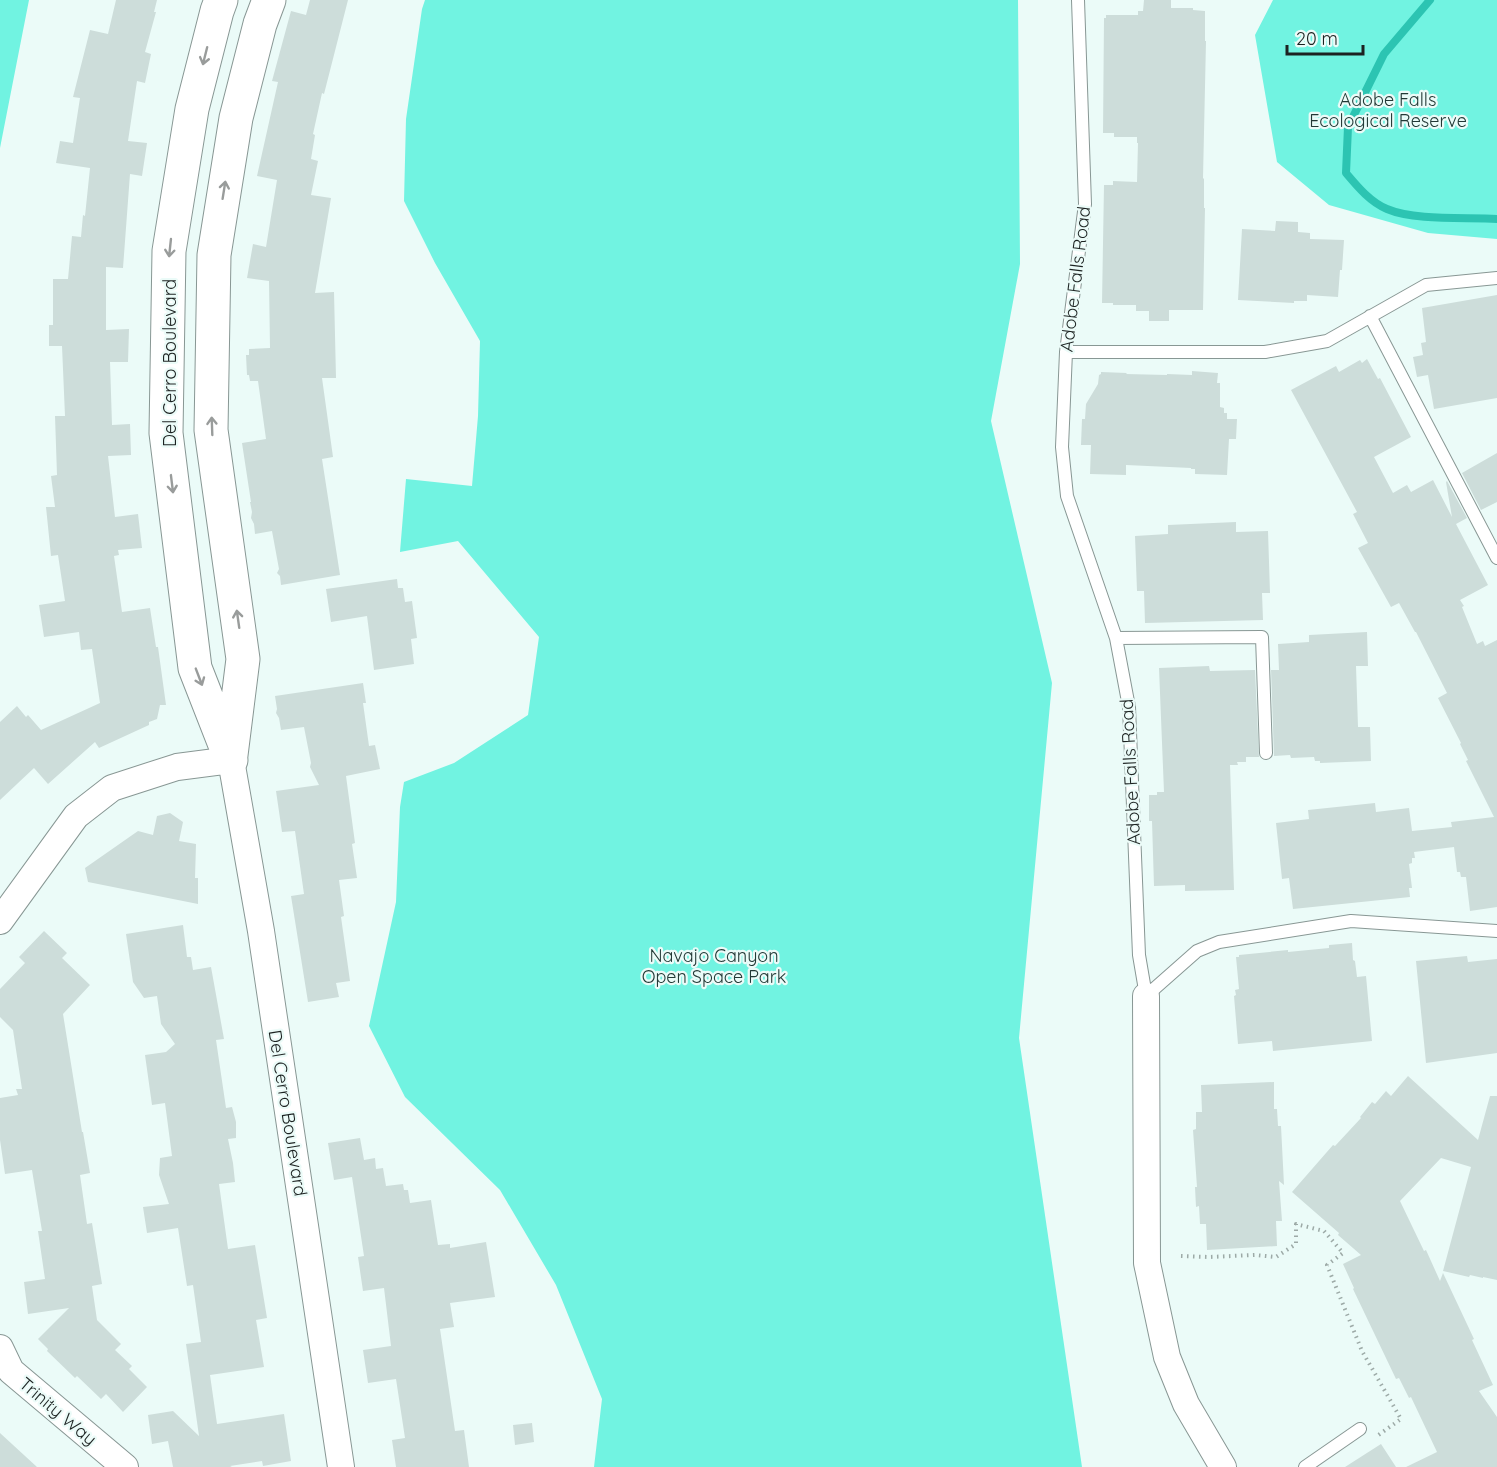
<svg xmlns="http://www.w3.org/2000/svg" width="1497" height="1467" viewBox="0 0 1497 1467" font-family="Quicksand,sans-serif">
<rect width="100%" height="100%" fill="#ebfbf8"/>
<path fill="#71f3e1" d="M0,0H29L0,148Z
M425,0H1018L1020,264L991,421L1052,683L1019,1038L1082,1467H594L602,1399L556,1285L500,1190L405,1097L369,1026L396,902L400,807L404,782L454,763L528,715L539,637L458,541L400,552L406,479L472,486L478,416L480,341L435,263L404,201L406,119L422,9Z
M1273,0H1497V239L1428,233L1329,205L1277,162L1255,35Z"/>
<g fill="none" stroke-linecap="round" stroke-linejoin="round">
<path stroke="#2cc4b2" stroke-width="8" d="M1430,0L1384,54L1348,127L1346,173C1357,186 1370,202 1387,209C1415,221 1466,217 1497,219"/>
</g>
<path fill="#cdddda" d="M116,0H157L154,12H156L145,52L151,54L145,83L137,81L128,141L147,143L142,176L130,174L123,268L106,267V330L129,329L128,362H110L112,425L130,424L131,455L108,456L115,517L138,514L142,548L118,550L119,555L114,556L122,612L150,608L156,647H158L166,705H160L157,719L149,722V725L99,748L95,742L48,784L34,768L0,800V722L17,706L26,717L28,715L41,730L100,703L92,649L81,650L79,632L44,637L39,605L65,601L58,555L51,556L46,507H55L51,476L57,475L55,416H65L62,346H49V325H53V279H68L72,236L81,237L83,215L85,216L90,168L56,163L60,141L73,143L80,98L73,97L90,30L108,34Z
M310,0H348L324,94L322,93L313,134L315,135L311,159L318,161L311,195L331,198L315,293L334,292L336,378H322L333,457L322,459L340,575L281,585L280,576L277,573L279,569L272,531L255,534L254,524L251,518L252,512L250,502H251L242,443L266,439L258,381H250L249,375H247L246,355H249V349L270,348L269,281L247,278L253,244L266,247L277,180L257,176L278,82L272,81L291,11L306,15Z
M1144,0H1171V8H1193V10L1205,11V41H1206L1203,178L1204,179V208H1205L1203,310H1169V321H1149V311H1136V305H1113V303H1102L1104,185H1113V181L1137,182L1138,143H1137V137H1114V133H1103L1104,18H1106V15H1138V11H1143Z
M1276,221L1298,222V232L1310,233V239L1344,240L1342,270H1340L1338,297L1307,295V301H1294V303L1238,300L1242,229L1275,231Z
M1497,295V398L1434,409L1428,375L1417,377L1413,357L1423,355L1421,343L1426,342L1422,308Z
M1367,359L1378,379L1380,378L1411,437L1374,457L1393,493L1407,485L1411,492L1433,480L1452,517L1446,482L1447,481L1467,518L1456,524L1488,585L1460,600L1464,606L1462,607L1477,644L1483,641L1485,646L1497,640V907L1470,911L1466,877H1461L1460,872H1457L1454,847L1414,852L1415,858H1412V863L1409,864L1412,888H1409L1410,897L1293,909L1289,878L1282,879L1276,823L1309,819L1308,810L1375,803L1376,812L1409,808L1412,831L1452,827L1451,822L1494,817L1466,761L1468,760L1460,744L1461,743L1438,698L1447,693L1416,632H1415L1399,603L1391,607L1358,548L1368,543L1353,514L1357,512L1291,390L1336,366L1339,372L1360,360L1362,363Z
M1192,371L1218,373L1217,383H1220V407L1224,408V413H1227V419H1237L1236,439H1229L1227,475L1195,474V469H1191V468L1126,465V475L1090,474L1091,445H1081L1082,419H1085L1086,404L1098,384L1099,375L1101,374V372L1127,373L1126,374L1167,375V374L1192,375Z
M1497,453V502L1481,510L1462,473Z
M1236,522V532L1268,531L1270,593H1262L1263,620L1145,623L1144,591H1137L1135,536L1168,534V525Z
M397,579L398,588H403L405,602L412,601L417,638L411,639L414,664L374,670L367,616L331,622L326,589Z
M1367,632L1368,666H1356L1358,727H1370L1371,761L1320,763V761H1315L1314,757L1291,758L1290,755L1274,756L1271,670H1279L1278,644L1309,642V635Z
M1209,666L1210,671L1255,670L1259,757H1246V762H1237L1238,765H1230L1234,890L1185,891V885L1154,886L1152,821H1149V795H1157V792H1164L1159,668Z
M363,683L366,703H363L369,746L375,745L380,769L346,776L355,843L352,844L357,878L339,880L344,916L341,917L350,981L336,983L339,997L308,1002L291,896L304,894L295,831L282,832L276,791L319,785L310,767L311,763L304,727L281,730L279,718L276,713L277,709L275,696Z
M170,813L183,822L179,841L196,844L195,878H198V904L88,882L85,868L138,831L153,835L157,816Z
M183,925L187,957H191L193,970L211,967L224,1039L216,1040L226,1108L232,1107L236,1122V1138L228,1139L233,1163L235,1182L219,1184L228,1249L255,1245L267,1318L256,1320L264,1367L210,1375L217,1424L284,1414L291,1461L263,1466L262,1461L230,1466L232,1467H173L168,1441L152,1444L148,1415L173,1411L199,1436L186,1344L201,1342L193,1285L187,1286L178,1228L147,1233L143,1207L169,1204L159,1175L160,1158L172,1156L165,1103L152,1105L145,1055L166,1052L175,1044L161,1024L157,996L144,998L133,982L126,934Z
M44,931L67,953L62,958L90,985L63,1014L82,1132H83L90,1173L80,1175L87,1224L92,1223L102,1284L92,1286L97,1320L121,1344L115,1350L132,1366L129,1369L147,1387L123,1412L106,1394L101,1399L77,1376L75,1378L47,1351L48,1349L38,1339L69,1308L28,1314L24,1282L45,1279L38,1231H42L32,1170L5,1174L0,1140V1098L18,1095L16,1089H22L13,1030L0,1017V989L25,963L19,957Z
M1352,943L1353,960L1355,961L1357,977L1366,976L1372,1041L1273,1051L1272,1041L1238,1044L1234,996L1236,995L1235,990L1239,989L1236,957H1239V955L1288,950V952L1329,948V945Z
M1467,956L1468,962L1497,959V1053L1426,1063L1416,961Z
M1408,1076L1478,1140L1490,1096H1497V1280L1483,1277V1278L1470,1275L1469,1277L1443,1271L1471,1167L1441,1158L1400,1201L1424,1251L1426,1250L1440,1281L1443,1273L1474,1339L1472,1340L1493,1385L1479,1391L1497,1417V1467H1406L1437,1452L1411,1397L1409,1398L1399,1378L1396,1379L1353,1289L1354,1288L1343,1264L1361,1255L1338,1235L1339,1233L1292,1192L1333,1145L1335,1146L1361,1118L1360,1117L1372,1102L1375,1104L1386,1091L1391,1096Z
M1274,1082V1109H1277L1278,1126H1281L1284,1185L1279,1181L1282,1221H1276L1277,1246L1207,1250L1206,1224H1200L1199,1206L1196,1207L1195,1187H1197L1193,1130L1196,1129V1112H1202L1201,1085Z
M360,1138L364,1160L375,1158L376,1169L383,1168L386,1186L403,1184L404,1190H408L410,1203L431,1200L438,1245L450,1244V1248L486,1242L495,1297L450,1303L454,1327L440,1329L455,1431L464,1430L469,1467H396L392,1440L405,1438L396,1379L368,1383L363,1350L391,1346L384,1288L363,1291L358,1257L364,1256L352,1177L334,1180L328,1143Z
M532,1423L534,1442L515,1445L513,1425Z
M0,1433L37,1467H0Z
M1381,1444L1396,1467H1345Z"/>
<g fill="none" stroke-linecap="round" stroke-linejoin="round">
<defs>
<path id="lane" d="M1078,0L1085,204L1066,352L1062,447L1067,496L1116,638L1129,707L1139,955L1146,996
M1370,316L1497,558
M1066,352H1265L1327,341L1426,285L1497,278
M1116,638L1262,637L1266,753
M1146,996L1197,951L1219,942L1351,921L1497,931
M1305,1467L1360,1429"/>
<path id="street" d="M0,921L76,816L112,788L177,767L231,760L261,931L341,1467
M1146,996L1147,1263L1167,1357L1186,1404L1223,1467
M0,1348L11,1371L125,1467"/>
<path id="secondary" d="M221,0L217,11L192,109L169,251L166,433L195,668L231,760
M231,755L243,659L211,430L214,255L236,118L260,24L269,0"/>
</defs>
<use href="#lane" stroke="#889794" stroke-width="14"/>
<use href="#street" stroke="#889794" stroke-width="28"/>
<use href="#secondary" stroke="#889794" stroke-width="35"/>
<path stroke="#9daaa7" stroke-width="4" stroke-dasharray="1.5 4.5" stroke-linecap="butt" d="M1181,1256L1209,1257L1255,1255L1276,1257L1296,1244V1224L1324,1231L1343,1253L1327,1265L1362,1351L1401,1419L1377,1436"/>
<use href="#lane" stroke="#fff" stroke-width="12"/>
<use href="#street" stroke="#fff" stroke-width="26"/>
<use href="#secondary" stroke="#fff" stroke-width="33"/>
</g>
<defs><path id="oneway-shaft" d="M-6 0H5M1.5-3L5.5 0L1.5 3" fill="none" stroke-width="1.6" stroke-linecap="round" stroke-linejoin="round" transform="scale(1.5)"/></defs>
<g stroke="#999c9b">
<use href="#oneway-shaft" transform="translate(205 56) rotate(104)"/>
<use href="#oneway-shaft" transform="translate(224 190) rotate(-81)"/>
<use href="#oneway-shaft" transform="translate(170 248) rotate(96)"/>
<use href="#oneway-shaft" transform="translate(212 426) rotate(-92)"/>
<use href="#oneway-shaft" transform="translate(172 484) rotate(83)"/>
<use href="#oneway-shaft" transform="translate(238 619) rotate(-98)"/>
<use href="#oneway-shaft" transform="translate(199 677) rotate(69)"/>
</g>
<g text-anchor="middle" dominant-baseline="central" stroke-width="4.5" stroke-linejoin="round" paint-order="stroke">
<g font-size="18" fill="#223936" stroke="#ebfbf8">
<text x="1388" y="99">Adobe Falls<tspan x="1388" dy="21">Ecological Reserve</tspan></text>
<text x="714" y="955">Navajo Canyon<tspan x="714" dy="21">Open Space Park</tspan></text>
</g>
<g font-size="18" fill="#1c2221" stroke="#ebfbf8">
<text transform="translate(1075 279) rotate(-83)">Adobe Falls Road</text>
<text transform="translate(169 363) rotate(-90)">Del Cerro Boulevard</text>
<text transform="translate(1130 772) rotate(-93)">Adobe Falls Road</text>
<text transform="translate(288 1113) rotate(81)">Del Cerro Boulevard</text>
<text transform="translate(58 1411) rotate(40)">Trinity Way</text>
</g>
</g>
<path d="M1287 45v9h76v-9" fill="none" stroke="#1c2221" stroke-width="3"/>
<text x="1296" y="45" font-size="18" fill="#1c2221" stroke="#ebfbf8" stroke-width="4.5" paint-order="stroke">20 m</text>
</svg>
